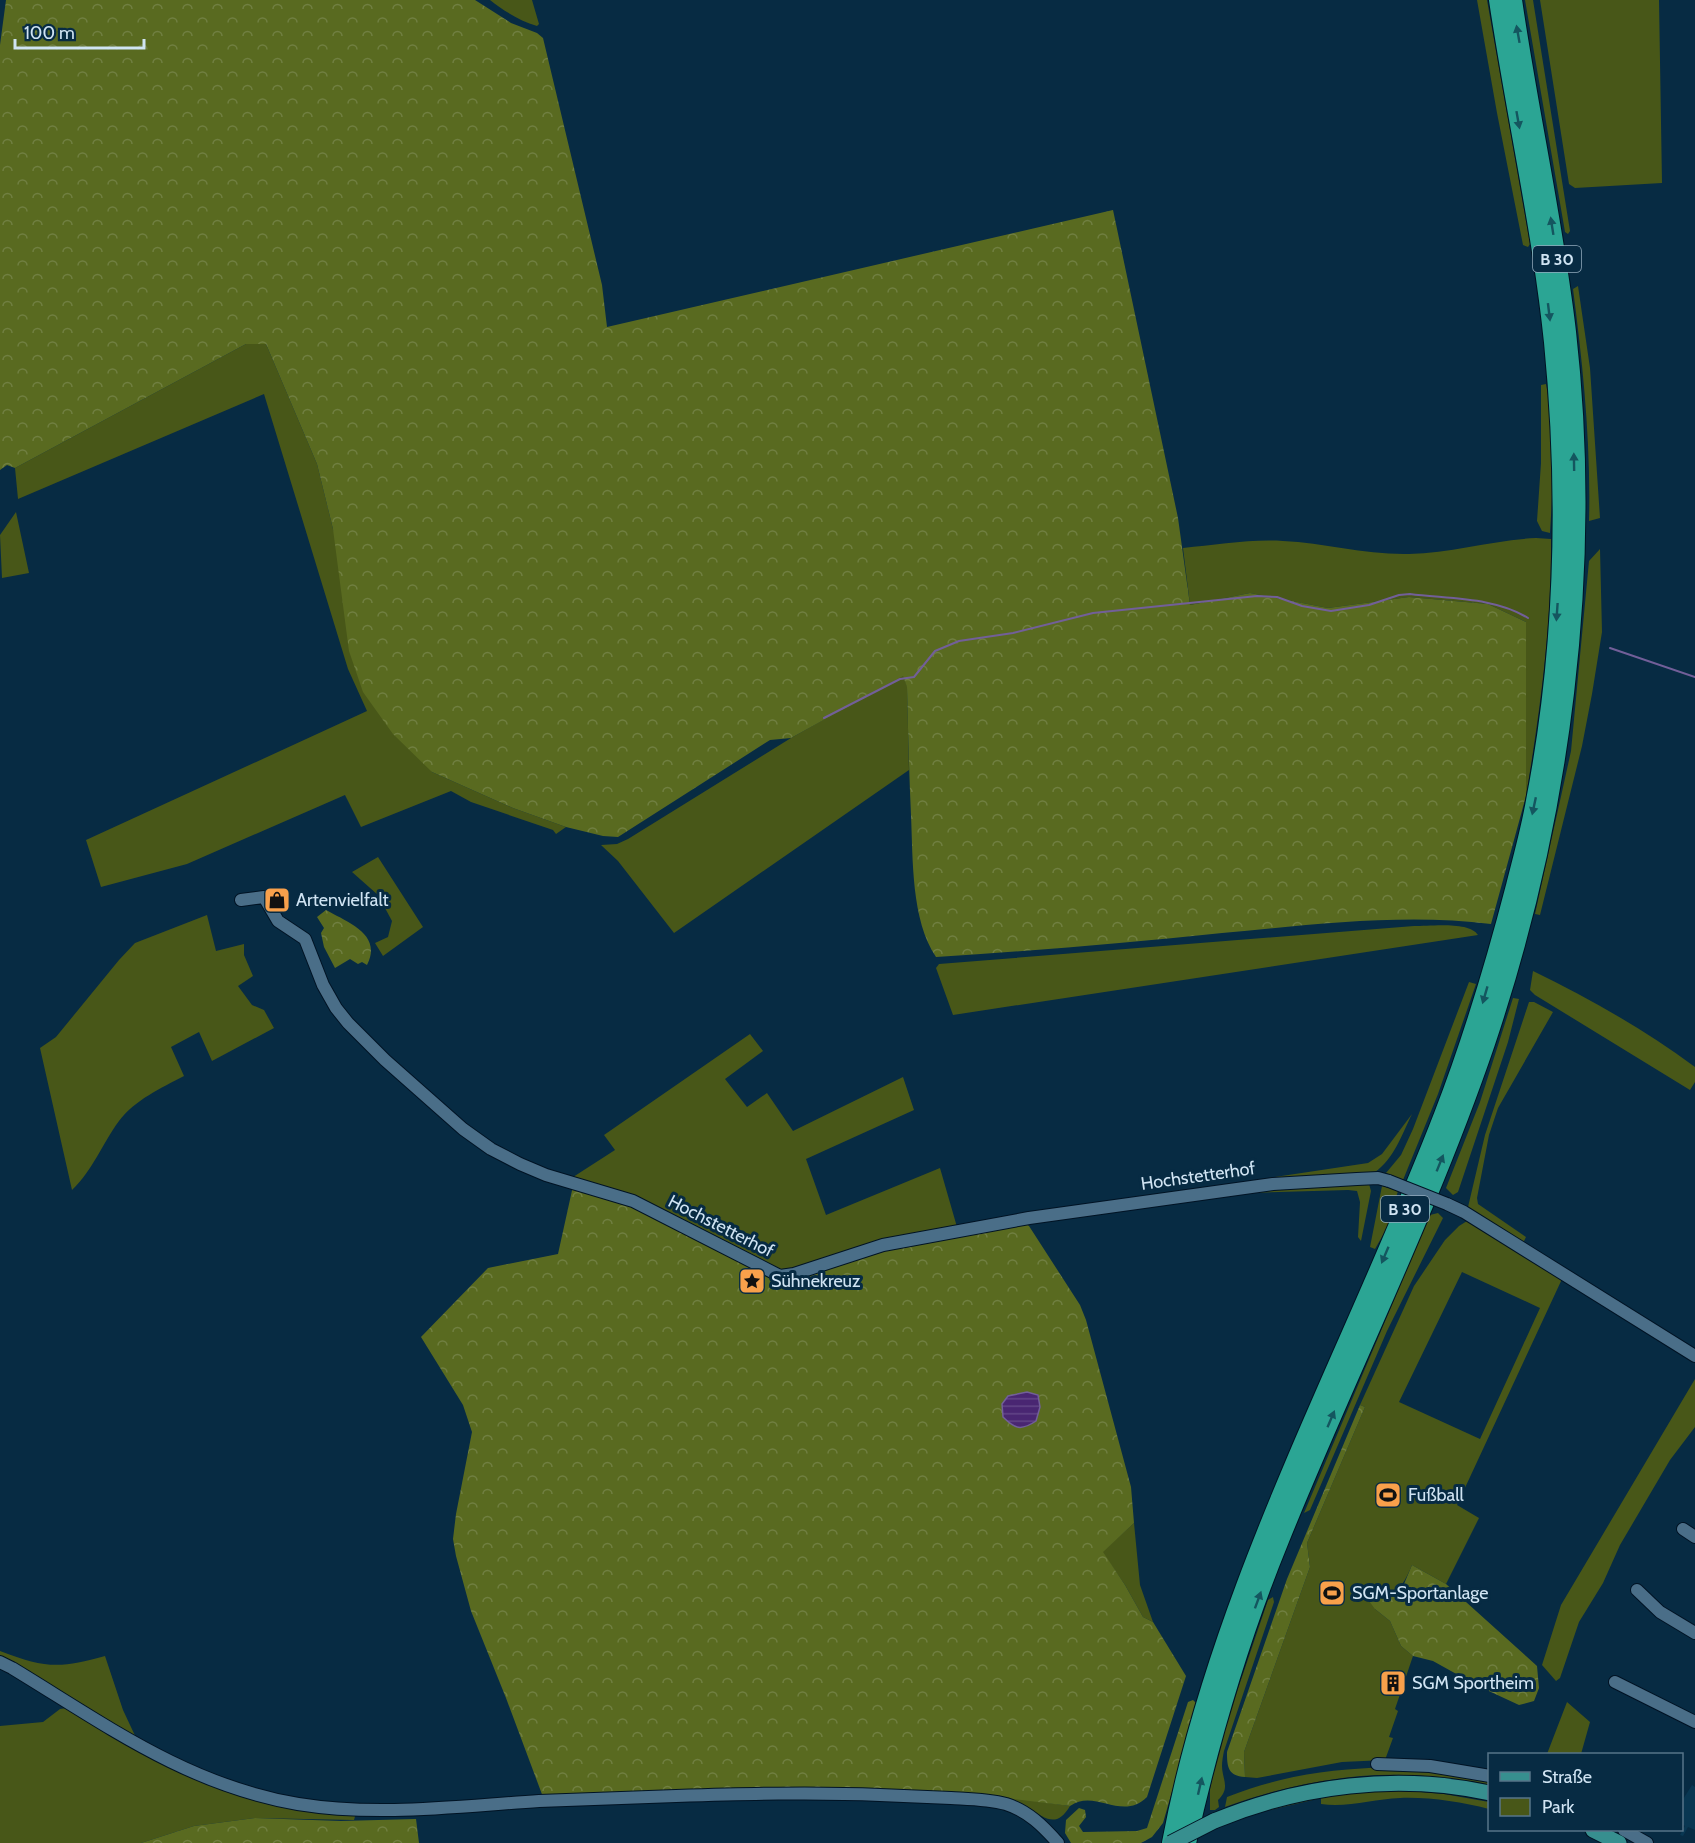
<svg xmlns="http://www.w3.org/2000/svg" width="1695" height="1843" viewBox="0 0 1695 1843" font-family="Cabin,sans-serif">
<defs>
<pattern id="forest-crowns" width="20" height="18" patternUnits="userSpaceOnUse" patternTransform="scale(1.5)"><rect width="20" height="18" fill="#596a20"/><path d="M2 6a3 3 0 1 1 6 0M12 15a3 3 0 1 1 6 0" fill="none" stroke="#707f41"/></pattern>
<pattern id="water-rules" width="6" height="5" patternUnits="userSpaceOnUse" patternTransform="scale(1.5)"><rect width="6" height="5" fill="#492672"/><path d="M0 2.5h6" fill="none" stroke="#624587"/></pattern>
</defs>
<rect width="100%" height="100%" fill="#072b43"/>
<path fill="#093752" d="M1692,1785L1695,1787V1830L1688,1827L1683,1836L1680,1835L1685,1826L1682,1824V1801Z"/>
<path fill="#485718" fill-rule="evenodd" d="M490,0H532L539,24L537,26C520,21 504,11 490,0Z
M1477,0H1487L1530,244L1528,247L1523,245L1497,113Z
M1525,0H1533L1570,231L1568,234L1565,232Z
M1540,0H1659L1662,183L1575,188L1569,184Z
M1578,286L1590,368L1600,518L1589,521C1591,443 1583,366 1573,289Z
M246,344H266L317,464L333,529L432,772L513,808L566,827L556,834L553,830L471,802L451,791L361,827L345,795L187,864L101,887L86,840L367,711L348,669L264,394L18,499L15,468Z
M1546,384C1556,432 1553,485 1550,533L1542,531L1537,521L1541,463V385Z
M16,512L29,573L2,578L0,535Z
M1536,538L1551,539C1552,625 1540,711 1526,796V622L1488,604L1409,597L1328,608L1250,593L1190,605L1183,548C1216,545 1250,539 1283,541C1325,543 1366,555 1409,554C1452,553 1493,540 1536,538Z
M1600,549L1602,632L1592,694L1582,746L1540,915L1535,914L1571,751L1589,561Z
M903,675L907,686L909,770L674,933L618,861L601,845L617,844L628,839L791,738Z
M378,857L423,927L383,956L375,943L388,937L392,921L378,895L352,872Z
M207,915L216,951L244,944V955L253,976L238,986L252,1005L264,1010L274,1028L212,1061L199,1032L171,1047L184,1076C161,1088 135,1100 119,1121C102,1144 93,1170 72,1190L40,1048L56,1037L119,960L135,943Z
M1414,926C1430,926 1470,921 1478,935L953,1015L936,968L939,964Z
M1533,971C1589,998 1645,1030 1695,1067V1082L1690,1090L1535,995L1530,990Z
M1469,982L1476,984L1438,1094L1403,1180L1386,1173L1401,1155L1413,1129Z
M1513,998L1519,999L1508,1042L1458,1192L1453,1195L1446,1188L1480,1102Z
M1529,1002H1534L1553,1012L1498,1108L1489,1135L1477,1198L1478,1204L1526,1237L1523,1243L1475,1213L1468,1207L1485,1135Z
M750,1034L763,1051L725,1079L747,1107L767,1093L793,1131L903,1077L914,1110L806,1159L826,1215L940,1168L957,1227L786,1272L570,1179L615,1150L604,1135Z
M1412,1114C1402,1134 1394,1159 1375,1172L1250,1183H1236L1368,1163L1382,1154Z
M1344,1182L1369,1184L1371,1191L1361,1241L1358,1237L1360,1202L1357,1191L1348,1190L1249,1193Z
M1382,1186L1398,1191L1387,1228L1375,1249L1370,1247Z
M1438,1213L1443,1218L1387,1331L1310,1510L1304,1513L1430,1215Z
M1467,1221L1477,1224L1562,1279L1457,1505L1479,1518L1446,1584L1412,1565C1402,1589 1395,1594 1375,1609L1390,1621L1401,1646L1413,1656L1395,1709L1398,1711L1389,1737L1393,1738L1385,1760L1342,1762L1257,1778L1245,1777L1244,1752L1310,1567L1307,1543L1365,1407L1360,1405L1414,1286L1445,1240L1459,1226ZM1462,1272L1540,1308L1480,1439L1399,1402Z
M1695,1379V1427L1670,1460L1620,1545L1603,1583L1579,1622L1560,1678L1556,1681L1542,1665L1561,1605Z
M1134,1523L1140,1585L1153,1622L1143,1617L1125,1585L1102,1552Z
M1273,1597L1274,1602L1224,1751C1223,1756 1222,1761 1222,1766C1222,1779 1231,1788 1218,1800L1219,1807L1215,1810H1210V1789L1222,1736L1268,1600Z
M0,1651C44,1668 60,1669 105,1656L123,1710L138,1742L0,1657Z
M1567,1702L1590,1722L1581,1754H1547Z
M67,1708L191,1777L356,1813L354,1820L255,1818L194,1826L141,1843H0V1726L43,1722L60,1709Z
M1391,1767L1489,1778V1786C1471,1783 1453,1779 1435,1777C1364,1769 1291,1783 1225,1807L1227,1797C1283,1775 1330,1769 1391,1767Z
M1384,1789L1444,1794L1489,1802V1809C1461,1802 1430,1797 1400,1798C1374,1799 1347,1808 1321,1804V1798L1261,1812L1278,1803Z
M1008,1797L1070,1806C1057,1828 1046,1819 1030,1809C1023,1804 1015,1801 1008,1797Z"/>
<path fill="url(#forest-crowns)" d="M6,0H475L511,23L537,33L543,38L602,285L607,327L1113,210L1178,518L1190,605L1250,593L1328,608L1409,597L1488,604L1526,622V796L1491,924C1402,913 1311,925 1222,933C1127,943 1032,951 936,957C911,920 913,859 911,815C909,772 908,729 907,687L903,676L791,738L770,740L618,837L603,836L566,827L513,808L432,772L393,734L363,692L349,651L333,529L317,464L266,344H246L15,468L7,465L0,470V45Z
M326,910C347,922 383,934 367,965L362,962L358,964L350,959L335,968L324,947L321,933L324,928L317,917Z
M573,1186L630,1204L779,1280L888,1247L1025,1223L1029,1226L1080,1305L1086,1320L1131,1487L1134,1523L1103,1552L1125,1585L1143,1617L1153,1622L1186,1676L1147,1797C1122,1822 1095,1788 1070,1806L958,1792L774,1789L543,1797L506,1698L471,1611L456,1556L453,1539L456,1514L472,1432L463,1405L421,1337L488,1268L558,1254Z
M1360,1405L1365,1407L1307,1543L1310,1567L1244,1752L1245,1777C1228,1776 1227,1767 1227,1752L1287,1579Z
M1412,1565L1446,1584L1537,1666L1539,1688L1534,1701L1519,1705L1478,1686L1433,1661L1413,1656L1401,1646L1390,1621L1375,1609L1361,1590L1377,1586L1394,1595L1404,1584Z
M1193,1700L1197,1704L1163,1823L1152,1837L1141,1843H1071L1065,1833L1066,1820L1079,1808L1085,1810L1086,1817L1079,1826L1083,1832L1137,1831L1147,1828L1188,1702Z
M255,1818L341,1821L416,1819L419,1843H141L194,1826Z"/>
<path fill="url(#water-rules)" stroke="#725f99" stroke-width="1.5" d="M1027,1392L1038,1395L1040,1407L1036,1421C1021,1431 1015,1429 1003,1417L1002,1404L1008,1396Z"/>
<g fill="none" stroke-linecap="round" stroke-linejoin="round">
<path stroke="#725f99" stroke-width="2" d="M1610,648L1695,677
M824,718L900,679L914,677L935,651L959,641L1013,633L1093,613L1257,596L1277,597L1302,606L1331,611L1369,605L1399,595L1410,594C1448,599 1495,597 1528,618"/>
<defs>
<path id="minor" d="M241,900L264,897L278,921L305,939L323,985L336,1008L348,1023L385,1060L463,1129L491,1149L520,1164L546,1175L633,1201L780,1276L794,1274L883,1245L1029,1218L1273,1184L1357,1179L1378,1178L1389,1181
M1447,1204L1464,1212L1695,1356
M1683,1529L1695,1537
M1637,1590L1660,1612L1695,1633
M0,1662L12,1668C106,1725 187,1785 298,1804C378,1817 459,1806 539,1801C585,1799 631,1798 676,1796C744,1794 812,1792 880,1795C904,1796 927,1797 951,1798C969,1799 988,1799 1006,1804C1028,1811 1043,1826 1058,1843
M1615,1682L1695,1722
M1377,1764L1430,1766L1490,1776
M1624,1830L1647,1843"/>
<path id="major" d="M1214,1821C1301,1785 1397,1773 1490,1793
M1593,1830L1619,1843"/>
<path id="highway" d="M1171,1843C1219,1587 1350,1356 1443,1115C1472,1040 1495,963 1515,886C1522,858 1530,830 1535,801C1564,651 1568,494 1553,342C1541,227 1515,114 1498,0
M1187,1843C1210,1740 1240,1638 1280,1540C1347,1374 1428,1213 1486,1043C1562,817 1594,570 1567,332C1554,220 1529,111 1513,0"/>
</defs>
<use href="#minor" stroke="#001324" stroke-width="14"/>
<use href="#major" stroke="#001324" stroke-width="17"/>
<use href="#highway" stroke="#001324" stroke-width="20"/>
<use href="#minor" stroke="#4a6e88" stroke-width="12"/>
<use href="#major" stroke="#378f8f" stroke-width="15"/>
<use href="#highway" stroke="#2ba594" stroke-width="18"/>
<defs>
<path id="minor-bridge" d="M1389,1181L1447,1204"/>
<path id="major-bridge" d="M1171,1843L1214,1821"/>
</defs>
<use href="#minor-bridge" stroke="#001324" stroke-width="14" stroke-linecap="butt"/>
<use href="#major-bridge" stroke="#001324" stroke-width="17" stroke-linecap="butt"/>
<use href="#minor-bridge" stroke="#4a6e88" stroke-width="12"/>
<use href="#major-bridge" stroke="#378f8f" stroke-width="15"/>
</g>
<defs><path id="oneway-solid" d="M-6-.8H1V-3.2L6.5 0L1 3.2V.8H-6Z" transform="scale(1.5)"/></defs>
<g fill="#14565f">
<use href="#oneway-solid" transform="translate(1518 34) rotate(-100)"/>
<use href="#oneway-solid" transform="translate(1518 120) rotate(80)"/>
<use href="#oneway-solid" transform="translate(1552 226) rotate(-99)"/>
<use href="#oneway-solid" transform="translate(1549 312) rotate(83)"/>
<use href="#oneway-solid" transform="translate(1574 462) rotate(-91)"/>
<use href="#oneway-solid" transform="translate(1557 612) rotate(94)"/>
<use href="#oneway-solid" transform="translate(1534 806) rotate(102)"/>
<use href="#oneway-solid" transform="translate(1485 995) rotate(106)"/>
<use href="#oneway-solid" transform="translate(1440 1163) rotate(-68)"/>
<use href="#oneway-solid" transform="translate(1385 1255) rotate(113)"/>
<use href="#oneway-solid" transform="translate(1331 1419) rotate(-67)"/>
<use href="#oneway-solid" transform="translate(1258 1600) rotate(-70)"/>
<use href="#oneway-solid" transform="translate(1200 1786) rotate(-77)"/>
</g>
<defs>
<symbol id="shop-square" viewBox="-11 -11 22 22"><rect x="-9" y="-9" width="18" height="18" rx="4" fill="#f8a04b" stroke="#072b43"/><path d="M-5-2.5h2.3a2.7 3.5 0 0 1 5.4 0H5L5.5 6h-11ZM-1.5-2.5h3a1.5 2.3 0 0 0-3 0Z" fill="#111"/></symbol>
<symbol id="sight-square" viewBox="-11 -11 22 22"><rect x="-9" y="-9" width="18" height="18" rx="4" fill="#f8a04b" stroke="#072b43"/><path d="M0-6L1.8-2.2L6-1.7L2.9 1.2L3.7 5.4L0 3.3L-3.7 5.4L-2.9 1.2L-6-1.7L-1.8-2.2Z" fill="#111"/></symbol>
<symbol id="stadium-square" viewBox="-11 -11 22 22"><rect x="-9" y="-9" width="18" height="18" rx="4" fill="#f8a04b" stroke="#072b43"/><path d="M0-5a6.5 5 0 1 0 0 10a6.5 5 0 1 0 0-10ZM-3.5-1.8h7v3.6h-7Z" fill="#111"/></symbol>
<symbol id="building-square" viewBox="-11 -11 22 22"><rect x="-9" y="-9" width="18" height="18" rx="4" fill="#f8a04b" stroke="#072b43"/><path d="M-4-6H4V6H1V3H-1V6H-4ZM-2.5-4.3h1.7v1.8h-1.7ZM.8-4.3h1.7v1.8H.8ZM-2.5-1h1.7V.8h-1.7ZM.8-1h1.7V.8H.8Z" fill="#111"/></symbol>
</defs>
<g fill-rule="evenodd">
<use href="#shop-square" x="262" y="885" width="30" height="30"/>
<use href="#sight-square" x="737" y="1266" width="30" height="30"/>
<use href="#stadium-square" x="1373" y="1480" width="30" height="30"/>
<use href="#stadium-square" x="1317" y="1578" width="30" height="30"/>
<use href="#building-square" x="1378" y="1668" width="30" height="30"/>
</g>
<g text-anchor="middle" dominant-baseline="central" stroke-width="6" stroke-linejoin="round" paint-order="stroke">
<g fill="#072b43" stroke="#94acbe" stroke-width="1.5">
<rect x="1533" y="246" width="48" height="26" rx="4.5"/>
<rect x="1381" y="1196" width="48" height="26" rx="4.5"/>
</g>
<g font-size="16" font-weight="bold" fill="#d0e4f3">
<text x="1557" y="259">B 30</text>
<text x="1405" y="1209">B 30</text>
</g>
<g font-size="18" fill="#d0e4f3" stroke="#072b43" text-anchor="start">
<text x="296" y="900">Artenvielfalt</text>
<text x="771" y="1281">Sühnekreuz</text>
<text x="1408" y="1495">Fußball</text>
<text x="1352" y="1593">SGM-Sportanlage</text>
<text x="1412" y="1683">SGM Sportheim</text>
</g>
<g font-size="18" fill="#d0e4f3" stroke="#072b43">
<text transform="translate(1198 1176) rotate(-8)">Hochstetterhof</text>
<text transform="translate(721 1226) rotate(27)">Hochstetterhof</text>
</g>
</g>
<rect x="1488" y="1753" width="195" height="78" fill="#072b43" stroke="#577589" stroke-width="1.5"/>
<rect x="1500" y="1772" width="30" height="9" fill="#378f8f" stroke="#577589" stroke-width="1.5"/>
<text x="1542" y="1783" font-size="18" fill="#d0e4f3">Straße</text>
<rect x="1500" y="1798" width="30" height="18" fill="#485718" stroke="#577589" stroke-width="1.5"/>
<text x="1542" y="1813" font-size="18" fill="#d0e4f3">Park</text>
<path d="M15 39v9h129v-9" fill="none" stroke="#d0e4f3" stroke-width="3"/>
<text x="24" y="39" font-size="18" fill="#d0e4f3" stroke="#072b43" stroke-width="4.5" paint-order="stroke">100 m</text>
</svg>
